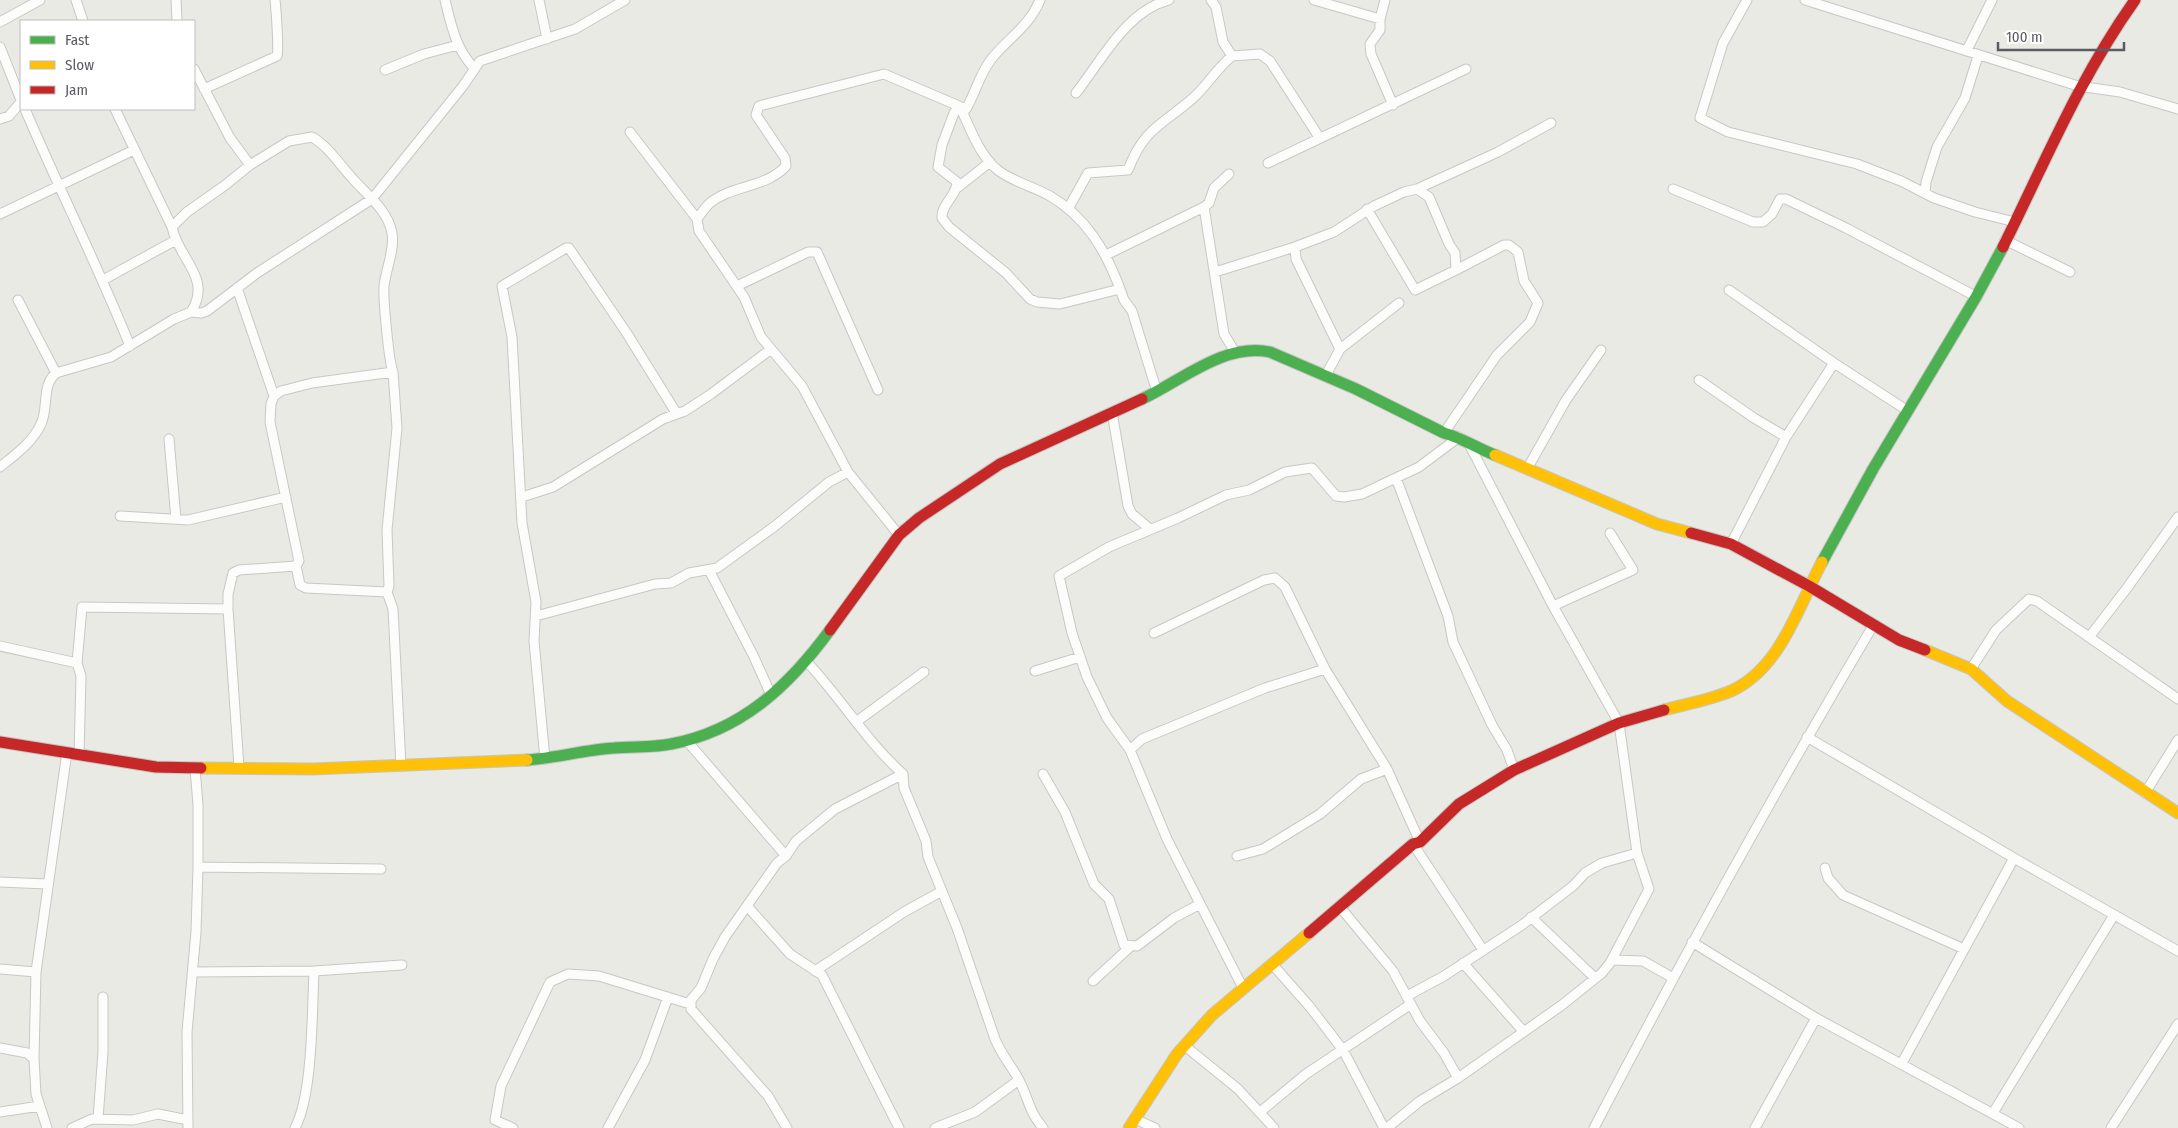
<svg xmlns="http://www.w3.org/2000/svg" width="2178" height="1128" viewBox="0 0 2178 1128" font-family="'Fira Sans Condensed',sans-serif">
<rect width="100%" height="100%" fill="#eaeae4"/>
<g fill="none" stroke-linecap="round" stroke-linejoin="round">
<defs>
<path id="street" d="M76,0L83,21
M176,0L177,21
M445,0C451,25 456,49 474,68
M539,0L547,39
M1040,0C1030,25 1010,37 993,57C980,72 976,92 966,109H957L954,113L942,145L938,167L957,182C957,196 941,204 942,218L949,227L1006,273L1030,299L1037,302L1060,304L1120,289L1124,300L1132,311L1157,392
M1314,0L1380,19L1385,0
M1747,0L1723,43L1700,118L1728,132L1857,164L1901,181L1934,198L1975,212L2015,222
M1805,0L2078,86L2120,92L2178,109
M1380,19V30L1370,44L1371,54L1393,105
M0,22L40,0
M0,47L21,100
M1967,50L1992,0
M1232,56L1260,54L1270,61L1319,137
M194,69L230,138L250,165
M385,70L424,54L458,45
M204,89L277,56C279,49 276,9 275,0
M1076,93C1102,60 1126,11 1169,0
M25,109C59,189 98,266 130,346
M115,109L172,227C178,259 213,278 191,312
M961,109C971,130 980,157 999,171C1014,182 1034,187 1050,196C1086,217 1106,251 1120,289
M0,119L9,116L21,102
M630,132L697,219
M1268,163L1466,69
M1229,174L1214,188L1209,203L1204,207L1224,334L1235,352
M957,188L990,162
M1417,189L1498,152L1551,123
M1673,189L1753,222H1763L1772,214L1780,199H1786L1846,228L1977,297
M1925,193L1926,182L1937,147L1965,98L1978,56
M1068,209L1088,173L1128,170C1144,128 1162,125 1192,99C1207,86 1217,68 1232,56L1223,42L1216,7L1211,0
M1367,209L1415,290L1456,270
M0,214L134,150
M172,227L187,212L224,186L250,165L289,141L312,137C328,146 340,165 352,178C366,194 388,210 392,233C395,249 386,269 384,286C383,299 389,363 393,372L312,383L281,391L274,396L271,404L270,422L299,561L296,566L239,570L233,573L228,594V609L239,767
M2005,240L2070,272
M1106,255L1204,207
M1215,272L1295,247
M103,280L174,241
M737,286L808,252H817L878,390
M237,288L274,396
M1729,290L1834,363
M18,300L56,373
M1340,349L1399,303
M1326,375L1340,349L1296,259L1295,247L1334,232L1374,206L1404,192L1417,189L1429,197L1449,244L1455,253L1456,270L1504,245H1509L1518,252L1524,281L1538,303L1530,322L1497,355L1444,433
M1699,380L1754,418L1786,437
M1112,412L1128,506L1132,514L1150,529
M169,439L176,519
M0,467C16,454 32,443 41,424C49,407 41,386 56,373L111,357L174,319L191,312L201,313L207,311L257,273L372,199L463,86L480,61L575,29L625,0
M1527,469L1566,400L1601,350
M1396,478L1448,616L1453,642L1492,725L1507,750L1514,770
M522,497L553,487L663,419L685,411L711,394L770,350
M120,516L188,520L286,497
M899,535L848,472L802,386L761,337L744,297L699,231L697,219C701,214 705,207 710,203C732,185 766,188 786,166L785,158L756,115L759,106L884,74L966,109
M1731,544L1786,437L1834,363L1908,411
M296,566L300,585L306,588L387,592L389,586L387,530L397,428L393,372
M709,570L754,657L771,695
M387,592L393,609L401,766
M1553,606L1633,570L1610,533
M536,616L655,584L671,583L689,573L717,568L775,526L829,482L848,472
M1154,633L1264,580L1275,578L1285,587L1325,669L1387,769L1420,842
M2090,636L2127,588L2178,517
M0,646L77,663L81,676L79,755
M807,662C841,698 866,741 903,774L904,788L926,841L928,857L957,928L995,1039C1002,1056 1011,1065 1019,1080C1029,1099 1028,1110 1043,1128
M77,663L82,607L228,609
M1971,669L1996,630L2029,599L2037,601L2178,699
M1035,671L1080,657
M856,722L924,672
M1807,737L2014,858L2178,951
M687,741L786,856
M1130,750L1142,739L1265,688L1325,669
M545,759L534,641L536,602L522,523L512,337L502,286L566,248H569L626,332L677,414
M1043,774L1065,812L1094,884L1109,899L1124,945L1137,946L1174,918L1200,904
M2145,793L2178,740
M1413,844L1483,950
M1237,856L1263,849L1320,814L1361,779L1387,769
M198,867L381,869
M1825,868L1828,878L1843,895L1964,949
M0,882L47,884
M748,907L790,954L822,975L899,1128
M1340,907L1393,971L1420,1021L1444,1053L1458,1078
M1531,917L1595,978
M1692,942L1816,1018L2019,1128
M1612,960L1643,961L1673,978
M1463,963L1523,1031
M1273,965L1310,1007L1343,1050L1384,1128
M0,969L36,972
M314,971L402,965
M815,971L904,912L942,891
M193,972L314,971C312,1012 313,1094 295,1128
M1093,981L1130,947
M1243,988L1167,839L1130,750L1107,718L1087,677L1072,633L1059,576L1109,547L1178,518L1226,495L1249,490L1285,472L1312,468L1336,496L1344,497L1362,494L1419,467L1459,437
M1407,996L1444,976L1522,925L1573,886L1585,873L1602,863L1637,853
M1185,1046L1238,1089L1274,1128
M0,1048L27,1053L34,1059L36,1094L47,1128
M34,1059L36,972L67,752
M1902,1063L2014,858
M0,1112L40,1106
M1260,1112L1306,1074L1411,1004
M1993,1113L2114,915
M98,1119L103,1052V997
M1135,1119L1155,1128
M72,1128L92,1119L133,1120L158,1114L188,1120
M188,1128L187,1032L196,932L198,867V805L195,768
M513,1128L495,1120L501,1086L550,982L568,974L599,976L690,1004
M608,1128L645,1060L668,997
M787,1128L768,1096L691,1009V1000L701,988L713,959L725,937L777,863L786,856L796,841L835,809L903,774
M935,1128L975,1112L1019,1080
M1387,1128L1420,1101L1458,1078L1562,1005L1602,973L1610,963L1649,889L1637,853L1619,723L1553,606L1469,444
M1594,1128C1683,957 1776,789 1874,624
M1755,1128L1816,1018
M2111,1128L2178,1024"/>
<path id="fast" d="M1142,399C1181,381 1225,342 1270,352L1356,389L1444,433C1462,438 1477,448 1495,455
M1822,562L1873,469L1976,297L2003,247
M527,760C556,758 584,750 614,748C632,746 652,748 671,744C741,731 789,686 830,630"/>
<path id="slow" d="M1495,455L1657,524L1691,533
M1925,650L1971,669L2007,701L2178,813
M1664,710C1686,704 1710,700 1731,691C1781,668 1798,607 1822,562
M201,768L313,769L527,760
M1129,1128L1177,1054L1212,1015L1309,933"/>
<path id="jam" d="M2003,247C2045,162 2080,77 2135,0
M1691,533L1731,544L1809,586L1899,640L1925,650
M830,630L899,535L919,518L1000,464L1142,399
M0,742L156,767L201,768
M1309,933L1413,844L1420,842L1459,804L1514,770L1619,723L1664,710"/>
</defs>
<use href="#street" stroke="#c7c8c6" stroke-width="11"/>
<use href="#fast" stroke="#c5c6c5" stroke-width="13"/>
<use href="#slow" stroke="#c5c6c5" stroke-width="13"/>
<use href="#jam" stroke="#c5c6c5" stroke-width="13"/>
<use href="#street" stroke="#fcfcfb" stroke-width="9"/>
<use href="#fast" stroke="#4caf50" stroke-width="11"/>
<use href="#slow" stroke="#ffc107" stroke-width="11"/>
<use href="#jam" stroke="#c62828" stroke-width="11"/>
</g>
<rect x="20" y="20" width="175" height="90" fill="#ffffff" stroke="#bdbec0"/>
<rect x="30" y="36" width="25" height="8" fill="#4caf50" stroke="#bdbec0"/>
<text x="65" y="45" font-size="15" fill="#5a5c62">Fast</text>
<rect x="30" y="61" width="25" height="8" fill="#ffc107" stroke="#bdbec0"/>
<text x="65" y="70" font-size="15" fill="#5a5c62">Slow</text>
<rect x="30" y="86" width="25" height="8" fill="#c62828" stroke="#bdbec0"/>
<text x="65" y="95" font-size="15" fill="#5a5c62">Jam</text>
<path d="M1998 42v8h126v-8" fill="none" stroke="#5a5c62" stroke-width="2.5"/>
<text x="2006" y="42" font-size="15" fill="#5a5c62" stroke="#ffffff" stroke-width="4" paint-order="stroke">100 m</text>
</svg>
